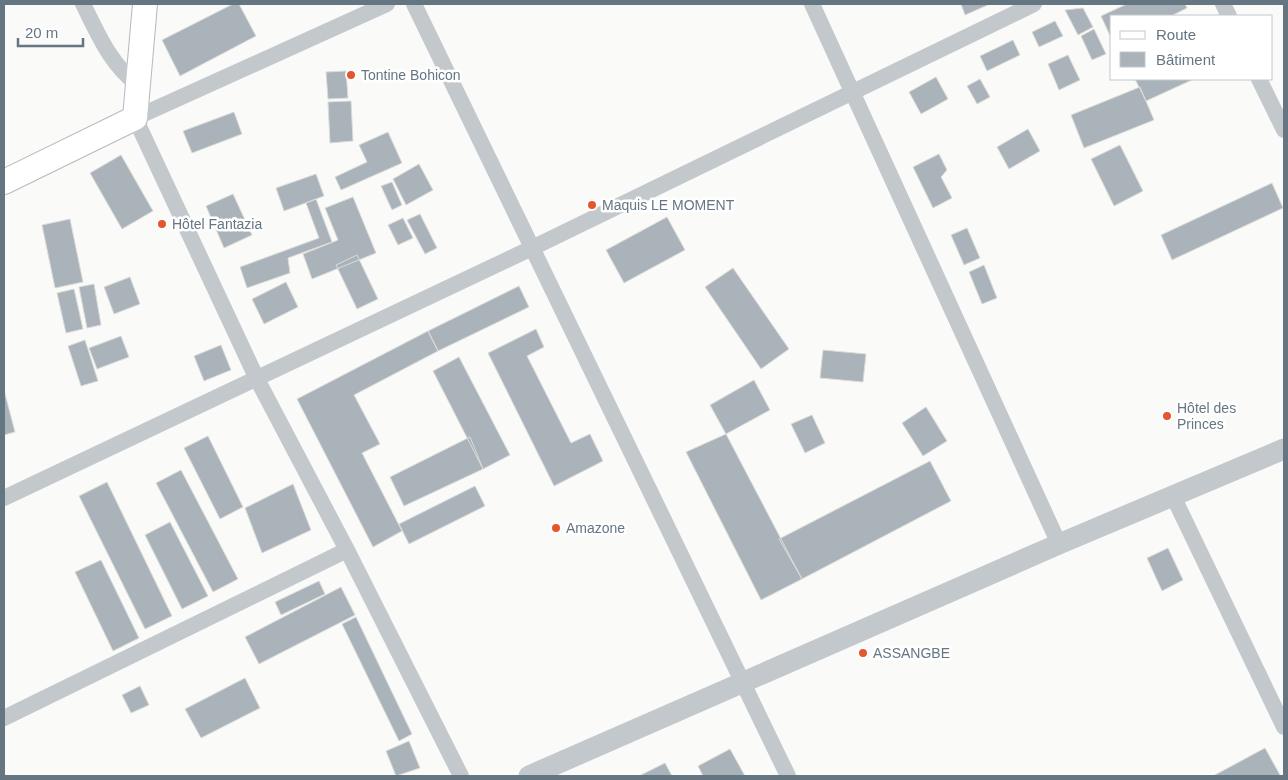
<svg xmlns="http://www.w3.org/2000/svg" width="1288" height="780" viewBox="0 0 1288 780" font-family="Helvetica,sans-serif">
<rect width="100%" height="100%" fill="#fafaf8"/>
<path fill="#aab3b9" stroke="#dcdcda" d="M233,4H239L256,36L180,76L162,40Z
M961,4H990L965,15Z
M1127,4H1185L1187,8L1171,16H1112V40L1101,16Z
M1083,8L1093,27L1078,35L1065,10Z
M1055,21L1063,36L1039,47L1032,32Z
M1094,29L1106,54L1092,60L1081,36Z
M1013,40L1020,55L987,71L980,56Z
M1068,55L1080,80L1059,90L1048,64Z
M346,71L348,98L328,99L326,72Z
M936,77L948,99L921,114L909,92Z
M980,79L990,97L977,104L967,86Z
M1135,79H1194L1146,101Z
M1140,87L1154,120L1084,148L1071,115Z
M351,101L353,141L330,143L328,102Z
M234,112L242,134L192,153L183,131Z
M1028,129L1040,151L1009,169L997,147Z
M388,132L402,163L341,190L335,177L367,162L359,145Z
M1120,145L1143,191L1114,206L1091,159Z
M939,154L947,170L941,177L952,198L933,208L913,167Z
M121,155L153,211L122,229L90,173Z
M419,164L433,190L406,205L393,179Z
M316,174L324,196L284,211L276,188Z
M392,182L402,205L392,210L381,186Z
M1272,183L1283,208L1172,260L1161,235Z
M233,194L252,235L224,248L206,206Z
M353,197L376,253L312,279L303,254L338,240L325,208Z
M316,199L332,242L288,258L290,273L247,288L240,267L319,238L306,203Z
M420,214L437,248L425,254L407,220Z
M667,217L685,250L624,283L606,250Z
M403,218L413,238L398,245L388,225Z
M70,219L83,282L55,288L42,225Z
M967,228L980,258L964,265L951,235Z
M357,255L378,299L357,309L336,265Z
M984,265L997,298L982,304L969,272Z
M733,268L789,349L761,369L705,287Z
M130,277L140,304L114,314L104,287Z
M286,282L298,307L264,324L252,299Z
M94,284L101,325L87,328L79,287Z
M519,286L529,307L438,351L428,331Z
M74,289L83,329L66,333L57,293Z
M536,329L544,347L527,356L571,443L590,434L603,461L554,486L488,353Z
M428,331L438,351L354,395L380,444L362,453L402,531L373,547L297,399Z
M121,336L129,357L97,369L89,348Z
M85,340L98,381L81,386L68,346Z
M221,345L231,370L204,381L194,356Z
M823,350L866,354L863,382L820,378Z
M459,357L510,455L483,469L433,371Z
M754,380L770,410L726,434L710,405Z
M4,390L15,432L4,435Z
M926,407L947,441L923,456L902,423Z
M812,415L825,443L805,453L791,424Z
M726,434L802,579L761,600L686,452Z
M208,436L243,507L220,519L184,448Z
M470,437L483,469L404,506L390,477Z
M930,461L951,501L802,579L779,539Z
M181,470L238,579L213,592L156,483Z
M107,482L172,616L145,629L79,496Z
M293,484L311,530L262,553L245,508Z
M475,486L485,506L409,544L399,524Z
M170,522L208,596L182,609L145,535Z
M1168,548L1183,580L1162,591L1147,558Z
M101,560L139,638L113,651L75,572Z
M319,581L325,594L281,615L275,602Z
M341,587L355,615L259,664L245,637Z
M356,617L412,734L399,741L342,624Z
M245,678L260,708L201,738L185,709Z
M140,686L149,705L131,713L122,695Z
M409,741L420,768L396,776L386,751Z
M1265,748L1280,775L1278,776H1213Z
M730,749L745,776H703L698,766Z
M665,763L672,776H639Z"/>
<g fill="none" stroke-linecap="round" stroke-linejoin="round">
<defs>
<path id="secondary" d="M4,182L135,118L145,4"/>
</defs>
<use href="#secondary" stroke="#b3babf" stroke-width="26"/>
<path stroke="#c3c8cc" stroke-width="16" d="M83,4C98,34 110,64 138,85
M387,4L135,118L257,379L347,550L461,776
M414,4L788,776
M812,4L1059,544
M1223,4L1229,16
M1259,79L1284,130
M1173,496L1284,727
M4,498L532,248L1034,4
M4,718L347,550"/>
<path stroke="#c3c8cc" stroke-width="21" d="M529,776L1059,544L1284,449"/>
<use href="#secondary" stroke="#fff" stroke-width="24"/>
</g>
<g fill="#e4572e" stroke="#fff" stroke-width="2">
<circle cx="351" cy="75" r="5"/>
<circle cx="592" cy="205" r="5"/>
<circle cx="162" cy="224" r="5"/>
<circle cx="1167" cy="416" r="5"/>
<circle cx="556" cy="528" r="5"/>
<circle cx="863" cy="653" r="5"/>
</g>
<g text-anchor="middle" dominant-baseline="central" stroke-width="5" stroke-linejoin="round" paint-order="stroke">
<g font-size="14" fill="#657683" stroke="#fff" text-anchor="start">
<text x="361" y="75">Tontine Bohicon</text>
<text x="602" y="205">Maquis LE MOMENT</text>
<text x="172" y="224">Hôtel Fantazia</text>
<text x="1177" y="408">Hôtel des<tspan x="1177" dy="16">Princes</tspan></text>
<text x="566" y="528">Amazone</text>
<text x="873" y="653">ASSANGBE</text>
</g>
</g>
<rect width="1288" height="780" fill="none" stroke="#657683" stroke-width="10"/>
<rect x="1110" y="15" width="162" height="65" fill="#ffffff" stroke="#c1c8cd"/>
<rect x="1120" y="31" width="25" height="8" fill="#ffffff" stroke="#c1c8cd"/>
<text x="1156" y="40" font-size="15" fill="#657683">Route</text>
<rect x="1120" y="52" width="25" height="15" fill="#aab3b9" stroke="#c1c8cd"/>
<text x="1156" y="65" font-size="15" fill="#657683">Bâtiment</text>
<path d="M18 38v8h65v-8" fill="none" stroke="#657683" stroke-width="2.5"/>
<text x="25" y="38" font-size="15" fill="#657683" stroke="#ffffff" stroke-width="4" paint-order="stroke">20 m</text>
</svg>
